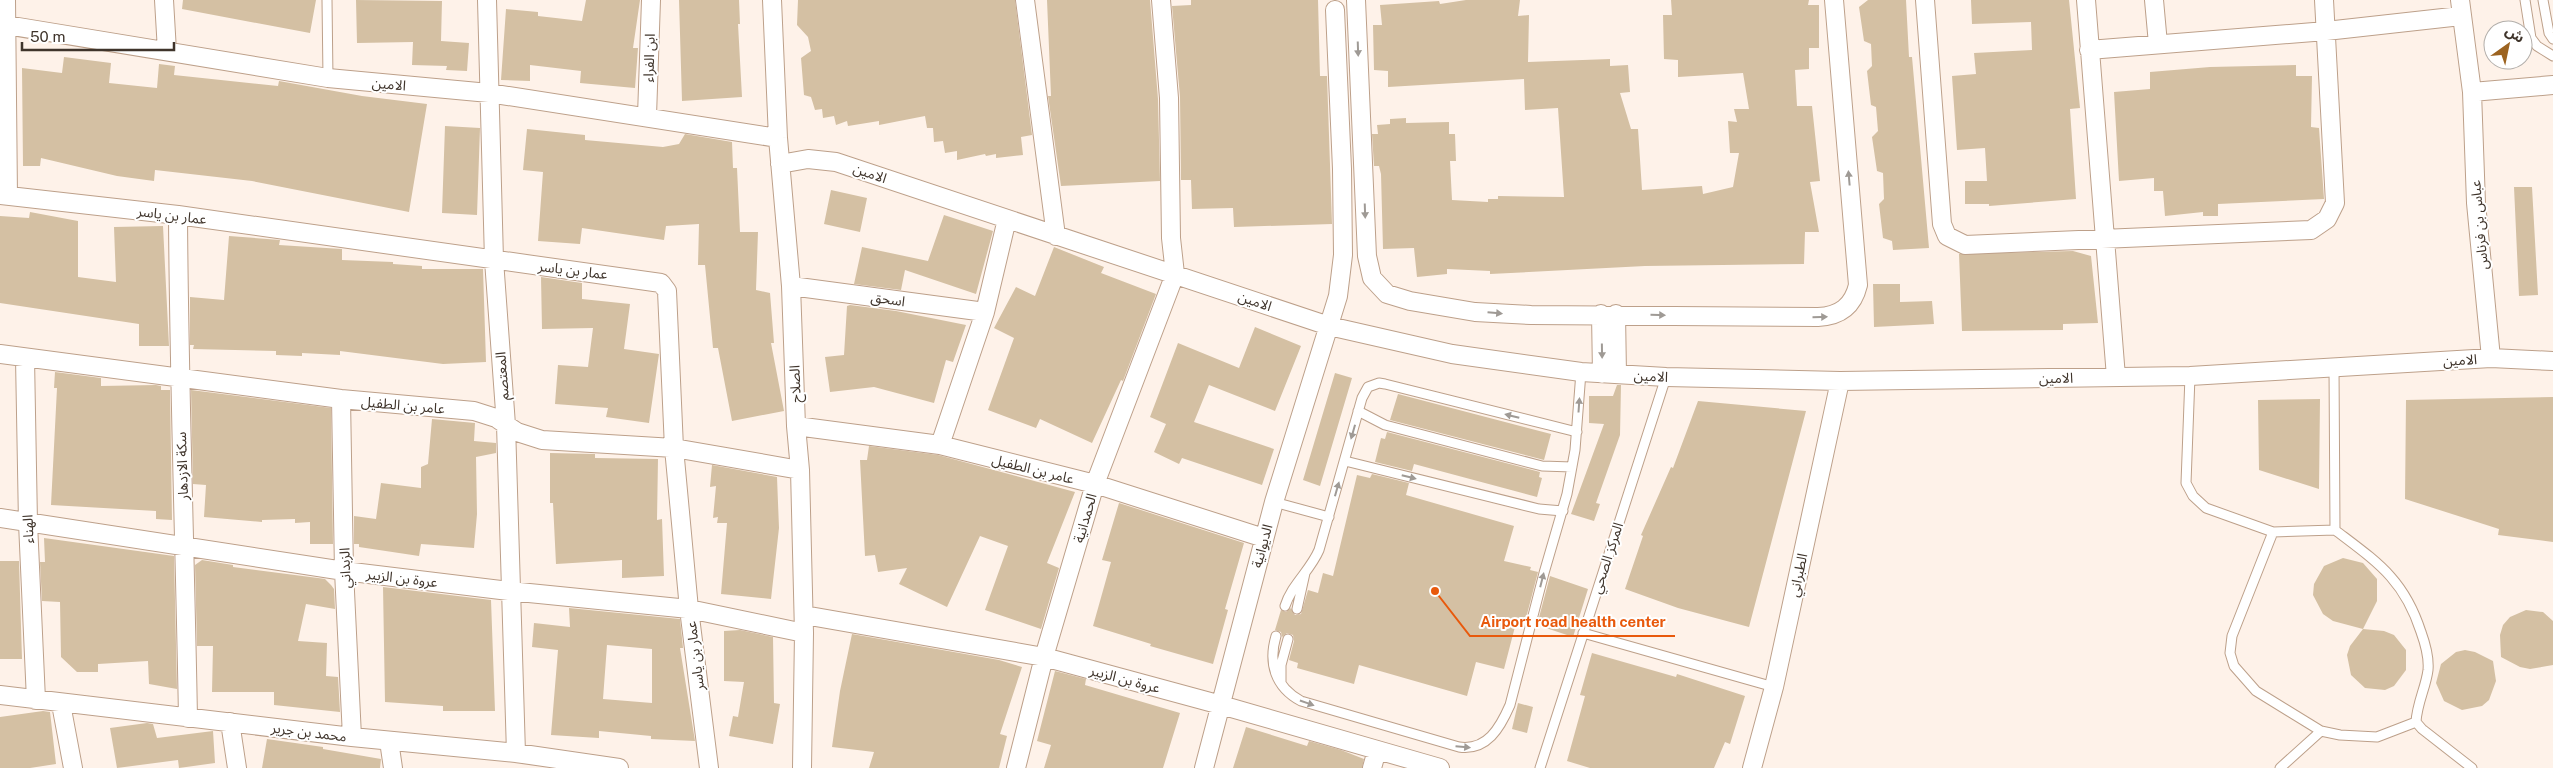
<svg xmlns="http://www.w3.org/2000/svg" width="2553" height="768" viewBox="0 0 2553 768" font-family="'Public Sans','Noto Sans Arabic',sans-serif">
<rect width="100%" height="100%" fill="#fef2e9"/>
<path fill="#d4c0a3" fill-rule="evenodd" d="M183,0H316L310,33L182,9Z
M356,0L442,1L441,41L469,43L467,71L446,70L447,66L412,65L413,42L357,43Z
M586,0H640L633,48H638L635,88L580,83L581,71L530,65V81L501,80L506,9L538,12V16L582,21Z
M679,0H739L740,24H738L742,97L682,101Z
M798,0H1015L1032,135L1021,137L1023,155L996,158V154L986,156L985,154L957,160V151L945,153L943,141L934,142L933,128H927L925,116L879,125V121L848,126L847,121L836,125L834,116L823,118L822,109L815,110L811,97L804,95L801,58L811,51L808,37L797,25Z
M1047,0H1150L1158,99L1160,181L1061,186L1048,96H1051Z
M1191,0H1318L1320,76H1327L1332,224L1234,227L1233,208L1192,209L1191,180H1181L1180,97L1172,6L1191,5Z
M1466,0H1520L1518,16L1529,15L1528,62L1610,59V66L1628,65L1630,92L1620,93L1631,129H1638L1642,190L1702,186L1703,194L1733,187L1739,153H1730L1728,121L1737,122L1734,109H1749L1743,73L1678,77V60L1664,59L1663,15H1672L1671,0H1809L1808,5H1819V48H1809V69L1795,70L1797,106H1812L1820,181L1810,182L1819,232H1805L1804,264L1645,266L1490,274V271L1447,269V274L1417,277L1414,248L1383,249L1381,174L1379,166H1374L1372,134H1378L1377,125L1390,124V119L1406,118V123L1449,122V134H1455L1456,161H1450L1452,200L1488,202V199H1498V196L1564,197L1558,108L1525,110L1524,79L1388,87V71L1374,70L1373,25H1382L1380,5L1439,1L1440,4Z
M1868,0H1906L1909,57H1912L1929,248L1893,250L1892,241L1883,238L1879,204L1884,199L1883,173L1877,171L1872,137L1878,131L1876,107L1871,105L1867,71L1872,66L1871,44L1864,41L1859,7Z
M1971,0H2069L2080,108L2070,109L2076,199L1989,206V204H1965V181H1987L1985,148L1957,150L1952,76L1976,74L1974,53L2032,50L2031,22L1972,24Z
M64,57L111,63L109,83L157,88L159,64L175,66L174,75L278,86L279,81L362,96L427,104L409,212L252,181L155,170L154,181L117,176L41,158L40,166H23L22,68L62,73Z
M2296,65V76H2312L2311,127L2319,128L2324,199L2218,204V216H2203V212L2165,216L2163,191H2154V178L2119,181L2114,92L2150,89V72L2210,67Z
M445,126L480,128L477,215L442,213Z
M527,129L585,135V140L663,147L679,144L685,134L732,142L733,168H737L740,232H758L756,290L770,293L774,343H771L784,411L732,421L718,348H713L705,265H698L699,224L666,226L664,240L582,228L580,244L538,241L543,172L523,170Z
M2514,187H2532L2538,295L2519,296Z
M831,190L867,198L860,232L824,224Z
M30,212L78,221V277L116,282L114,227L163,226L169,346H139V324L0,303V216L29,218Z
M944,215L993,231L976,294L905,270L901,290L854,284L862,247L928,261Z
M229,236L280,240L279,245L342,249V260L393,262V264L422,266V269H483L486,362L443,364L340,351V355L302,353V356L276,355V351L193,349L194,345H190V297L224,300Z
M1054,247L1104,267L1101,273L1156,294L1123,381L1121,380L1092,443L1040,419L1036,428L988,410L1014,338L994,328L1016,287L1035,296Z
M2073,251L2091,256L2098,323L2063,324V330L1962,331L1959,254Z
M541,277L582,283V299L630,304L624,349L659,354L649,423L606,417L608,408L555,404L558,365L588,367L593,328L542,329Z
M1873,284H1900V302L1932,301L1934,324L1874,327Z
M850,305L896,311L966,325L953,362L946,360L934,403L874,387L830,392L825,357L844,355L847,306Z
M1255,327L1301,346L1275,411L1209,385L1194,422L1274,449L1262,485L1182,458L1179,464L1154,452L1166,424L1150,417L1178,343L1239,368Z
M55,372L101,378V386L156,385L161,386V390H170L172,520L156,519V511L51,505L57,388H54Z
M1335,373L1352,378L1320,486L1303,480Z
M1617,385H1621L1620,435L1596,503L1600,504L1594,521L1571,514L1604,424L1589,423V396H1613Z
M191,390L331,408L333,544H310V522L295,523V519L262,520V522L204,517L206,485L193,484Z
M1398,394L1551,434L1544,460L1390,420Z
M2553,397V542L2498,535L2499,529L2405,499L2406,400Z
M2320,399L2319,489L2259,470L2258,400Z
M1698,401L1806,411L1749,627L1678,608L1625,589L1643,536L1641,535L1671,467L1673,468Z
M432,419L475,423L474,441L496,443V453L476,457L477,514L474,548L421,544L419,556L359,547V544H354V516L376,519L381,483L421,488V467L428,464Z
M1387,432L1540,472L1539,477L1542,478L1537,497L1414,464L1412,471L1375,462L1381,438L1385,439Z
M869,446L938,455L1075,492L1047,563L1059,568L1041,629L985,610L1008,546L980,536L947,607L899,584L907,568L878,572L875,555L865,556L860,460H867Z
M550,453L595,454V458L658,459L657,520L662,519L664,576L622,578V560L556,564L553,503H550Z
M712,465L777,477L779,528L771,599L721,594L727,523H717L718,517L713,518L716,486L710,487Z
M1372,474L1409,483L1406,495L1514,526L1504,561L1531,567L1530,570L1538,572L1525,622L1517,619L1504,669L1476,662L1467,696L1359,665L1354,684L1297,668L1298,663L1289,660L1294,641L1293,635L1287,633L1282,637L1281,632L1275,630L1281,610L1286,612L1291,608L1295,615L1301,614L1308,590L1318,593L1323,573L1333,576L1357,475L1370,478Z
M1119,503L1244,543L1225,609L1228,610L1213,664L1150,646L1151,644L1093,626L1111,562L1102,560Z
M44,538L174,556L177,689L149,684L148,661L98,664V672H77L61,657L60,602L42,601L40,562H45Z
M2343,558L2363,563L2377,579V601L2363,629L2333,621L2323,614L2313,595L2314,584L2324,566Z
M202,560L233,565V567L318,578L325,579L331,585L334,589L335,609L306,604L298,641L327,643L326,676L338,677L340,712L274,705V692H212L213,646H197L195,565Z
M0,561H19L22,659H0Z
M1550,576L1588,589L1573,637L1537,625Z
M383,587L491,600L495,711H443V706L385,702Z
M569,608L680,619L683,648H680L695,741L651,739V736L599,731V738L551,735L558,650L532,647L534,623L570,627ZM607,645L652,649V703L603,699Z
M2526,610L2543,612L2553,621V665L2530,669L2520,667L2501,657L2500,635L2503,625L2510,617Z
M2363,629L2384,631L2394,635L2406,650V670L2394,686L2385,690L2365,688L2351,675L2347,655L2350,646Z
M740,630L773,637L774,703L780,704L773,744L729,736L733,716L738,717L744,682L724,681V631Z
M852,634L999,660L1022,667L1000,734L1007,736L999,768H869L874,752L832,747L840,691Z
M2465,650L2475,652L2493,661L2496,681L2489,700L2482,706L2462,710L2444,701L2436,683L2441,664L2456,652Z
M1592,653L1676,677L1677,674L1745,696L1730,744L1725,742L1714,768H1590L1567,761L1585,696L1580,695Z
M1055,671L1086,679L1085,685L1180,713L1163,768H1044L1051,745L1037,741Z
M1518,703L1533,707L1527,733L1512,729Z
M43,711L50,712L56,764L30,768H0V717Z
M147,723L153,724L157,738L213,731L215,763L179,768L178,760L117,768L110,728Z
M1246,727L1307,746L1309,741L1341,750L1364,759L1362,768H1233Z
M267,739L323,747V749L381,759L380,768H262Z"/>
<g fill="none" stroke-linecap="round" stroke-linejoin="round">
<defs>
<path id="lane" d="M327,0L328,78
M2525,0L2531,38L2537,46L2553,56
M2543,0L2549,33L2553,39
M2190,376L2186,483L2193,496L2206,508L2273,532L2335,530L2334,367
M1358,411L1385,425L1542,466L1572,467
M1345,461L1539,509L1563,511
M1274,502L1329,517
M2335,530C2377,562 2404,579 2421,632C2425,643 2429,659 2428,670C2426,687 2417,703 2416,722L2422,729L2472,768
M2273,532L2232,636L2230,653L2234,666L2256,691L2321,731L2340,735L2377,737L2416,722
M1285,606C1292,584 1310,571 1319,550L1362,398L1368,387L1379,383L1385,384L1577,432
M1297,609L1305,573
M1583,633L1774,687
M1276,636C1268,663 1275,687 1301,701L1459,747C1487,751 1500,728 1510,705L1544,573L1567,494L1575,450L1581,372
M1281,683V665L1288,639
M1540,768L1666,377
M2280,768L2321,731"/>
<path id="street" d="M6,0L8,196
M164,0L167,51
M487,0L494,260L506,425L516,753
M772,0L778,138L791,286L796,426L800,470L804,633L802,768
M1025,0L1056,236
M1356,0L1367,256L1372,278L1387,294L1410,301L1475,312L1531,315L1818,317C1840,316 1853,306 1858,285L1834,0
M1925,0L1942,224L1947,236L1965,245L2311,230L2327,219L2335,203L2324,0
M2086,0L2116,377
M2154,0L2158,44
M2460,0L2472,92L2476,203L2491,358
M0,24L328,78L489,93L778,138
M2089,50L2326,31L2461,16
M2472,92L2553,85
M647,116L651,0
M780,164L808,159L836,162L1329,326L1452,354L1581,372L1666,377L1840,381L2190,376L2491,358L2553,361
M0,195L178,215L661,283L667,291L674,448L689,609L709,768
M178,215C179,383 185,550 188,718
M791,286L985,312
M1601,314L1602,374
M1616,314L1617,374
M0,354L341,399L474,411L496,418L517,432L542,440L674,448L800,470
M25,358L28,523L36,700
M341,399L344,571L352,737
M796,426L940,445L1095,484L1264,538
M940,445L985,312L1007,219
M0,518L344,571L509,591L689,609L804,633
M804,615L1044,657L1221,705L1440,768
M0,695L352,737L516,753L619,768
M61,704L73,768
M230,722L237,768
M389,741L393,768
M1016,768L1044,657L1095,484L1175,274L1171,238L1169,98L1161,0
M1204,768L1274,502L1338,296L1343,255L1342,169L1335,10
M1372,768L1377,750
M1752,768L1774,687L1840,381"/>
</defs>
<use href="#lane" stroke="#bda08a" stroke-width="11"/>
<use href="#street" stroke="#bda08a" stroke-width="20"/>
<use href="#lane" stroke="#fff" stroke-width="9"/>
<use href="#street" stroke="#fff" stroke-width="18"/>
</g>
<defs><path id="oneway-solid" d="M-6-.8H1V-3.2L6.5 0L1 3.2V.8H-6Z" transform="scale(1.25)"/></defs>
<g fill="#9f9a95">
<use href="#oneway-solid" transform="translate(1358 49) rotate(88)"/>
<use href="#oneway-solid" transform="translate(1849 178) rotate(-95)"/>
<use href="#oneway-solid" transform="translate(1365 211) rotate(88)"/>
<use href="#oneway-solid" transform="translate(1495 313) rotate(5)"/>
<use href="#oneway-solid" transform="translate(1658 315) rotate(1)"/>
<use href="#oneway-solid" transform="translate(1820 317) rotate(-1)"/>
<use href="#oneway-solid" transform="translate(1602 351) rotate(89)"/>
<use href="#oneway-solid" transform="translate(1579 405) rotate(-86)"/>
<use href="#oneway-solid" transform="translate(1512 416) rotate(-166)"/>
<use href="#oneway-solid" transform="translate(1353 432) rotate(106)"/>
<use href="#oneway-solid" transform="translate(1409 477) rotate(14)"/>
<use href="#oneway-solid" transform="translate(1337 489) rotate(-74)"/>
<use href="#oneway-solid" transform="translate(1542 580) rotate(-76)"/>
<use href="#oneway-solid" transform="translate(1307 703) rotate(19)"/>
<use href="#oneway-solid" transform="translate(1463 747) rotate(5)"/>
</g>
<g text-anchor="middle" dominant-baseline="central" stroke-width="4" stroke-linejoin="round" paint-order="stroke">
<g font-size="14" fill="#3f342b" stroke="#fff">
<text transform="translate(649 58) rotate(-88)">ابن الفراء</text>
<text transform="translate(389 84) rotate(5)">الامين</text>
<text transform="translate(870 173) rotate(19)">الامين</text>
<text transform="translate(172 215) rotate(7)">عمار بن ياسر</text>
<text transform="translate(2479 225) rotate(-95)">عباس بن فرناس</text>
<text transform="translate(573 270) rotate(7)">عمار بن ياسر</text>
<text transform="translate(888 299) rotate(8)">اسحق</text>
<text transform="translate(1255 301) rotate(19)">الامين</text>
<text transform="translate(2460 360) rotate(-3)">الامين</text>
<text transform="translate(502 376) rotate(-94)">المعتصم</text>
<text transform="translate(1651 376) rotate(3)">الامين</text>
<text transform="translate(2056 378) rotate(-1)">الامين</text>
<text transform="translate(795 384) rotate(-92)">الصلاح</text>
<text transform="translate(403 405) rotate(5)">عامر بن الطفيل</text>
<text transform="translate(182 466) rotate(-92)">سكة الازدهار</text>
<text transform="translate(1033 469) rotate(14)">عامر بن الطفيل</text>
<text transform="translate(1085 518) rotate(-74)">الحمدانية</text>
<text transform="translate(28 529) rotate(-92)">الهناء</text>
<text transform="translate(1262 546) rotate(-75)">الديوانية</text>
<text transform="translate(1607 558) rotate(-72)">المركز الصحي</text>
<text transform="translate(345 568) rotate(-92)">الزبداني</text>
<text transform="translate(1798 575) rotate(-78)">الطبراني</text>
<text transform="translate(402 578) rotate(7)">عروة بن الزبير</text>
<text transform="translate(695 656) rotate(-97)">عمار بن ياسر</text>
<text transform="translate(1125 679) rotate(15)">عروة بن الزبير</text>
<text transform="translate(309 732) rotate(7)">محمد بن جرير</text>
</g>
</g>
<path fill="none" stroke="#e8590c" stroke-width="2" d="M1435 591L1470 636H1675"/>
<circle fill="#e8590c" stroke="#fff" stroke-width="2" cx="1435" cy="591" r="5"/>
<g font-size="15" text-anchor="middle" font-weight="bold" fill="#e8590c" stroke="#fff" stroke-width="4" stroke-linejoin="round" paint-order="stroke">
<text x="1573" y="627">Airport road health center</text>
</g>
<g transform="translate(2508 45) rotate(33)"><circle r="24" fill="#ffffff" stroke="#b2aeaa"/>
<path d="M0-4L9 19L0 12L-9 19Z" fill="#9c6320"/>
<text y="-8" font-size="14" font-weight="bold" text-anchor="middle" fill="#3f342b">ش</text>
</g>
<path d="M22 42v8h152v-8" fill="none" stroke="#3f342b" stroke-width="2.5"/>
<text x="30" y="42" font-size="15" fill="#3f342b" stroke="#ffffff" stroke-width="4" paint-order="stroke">50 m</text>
</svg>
